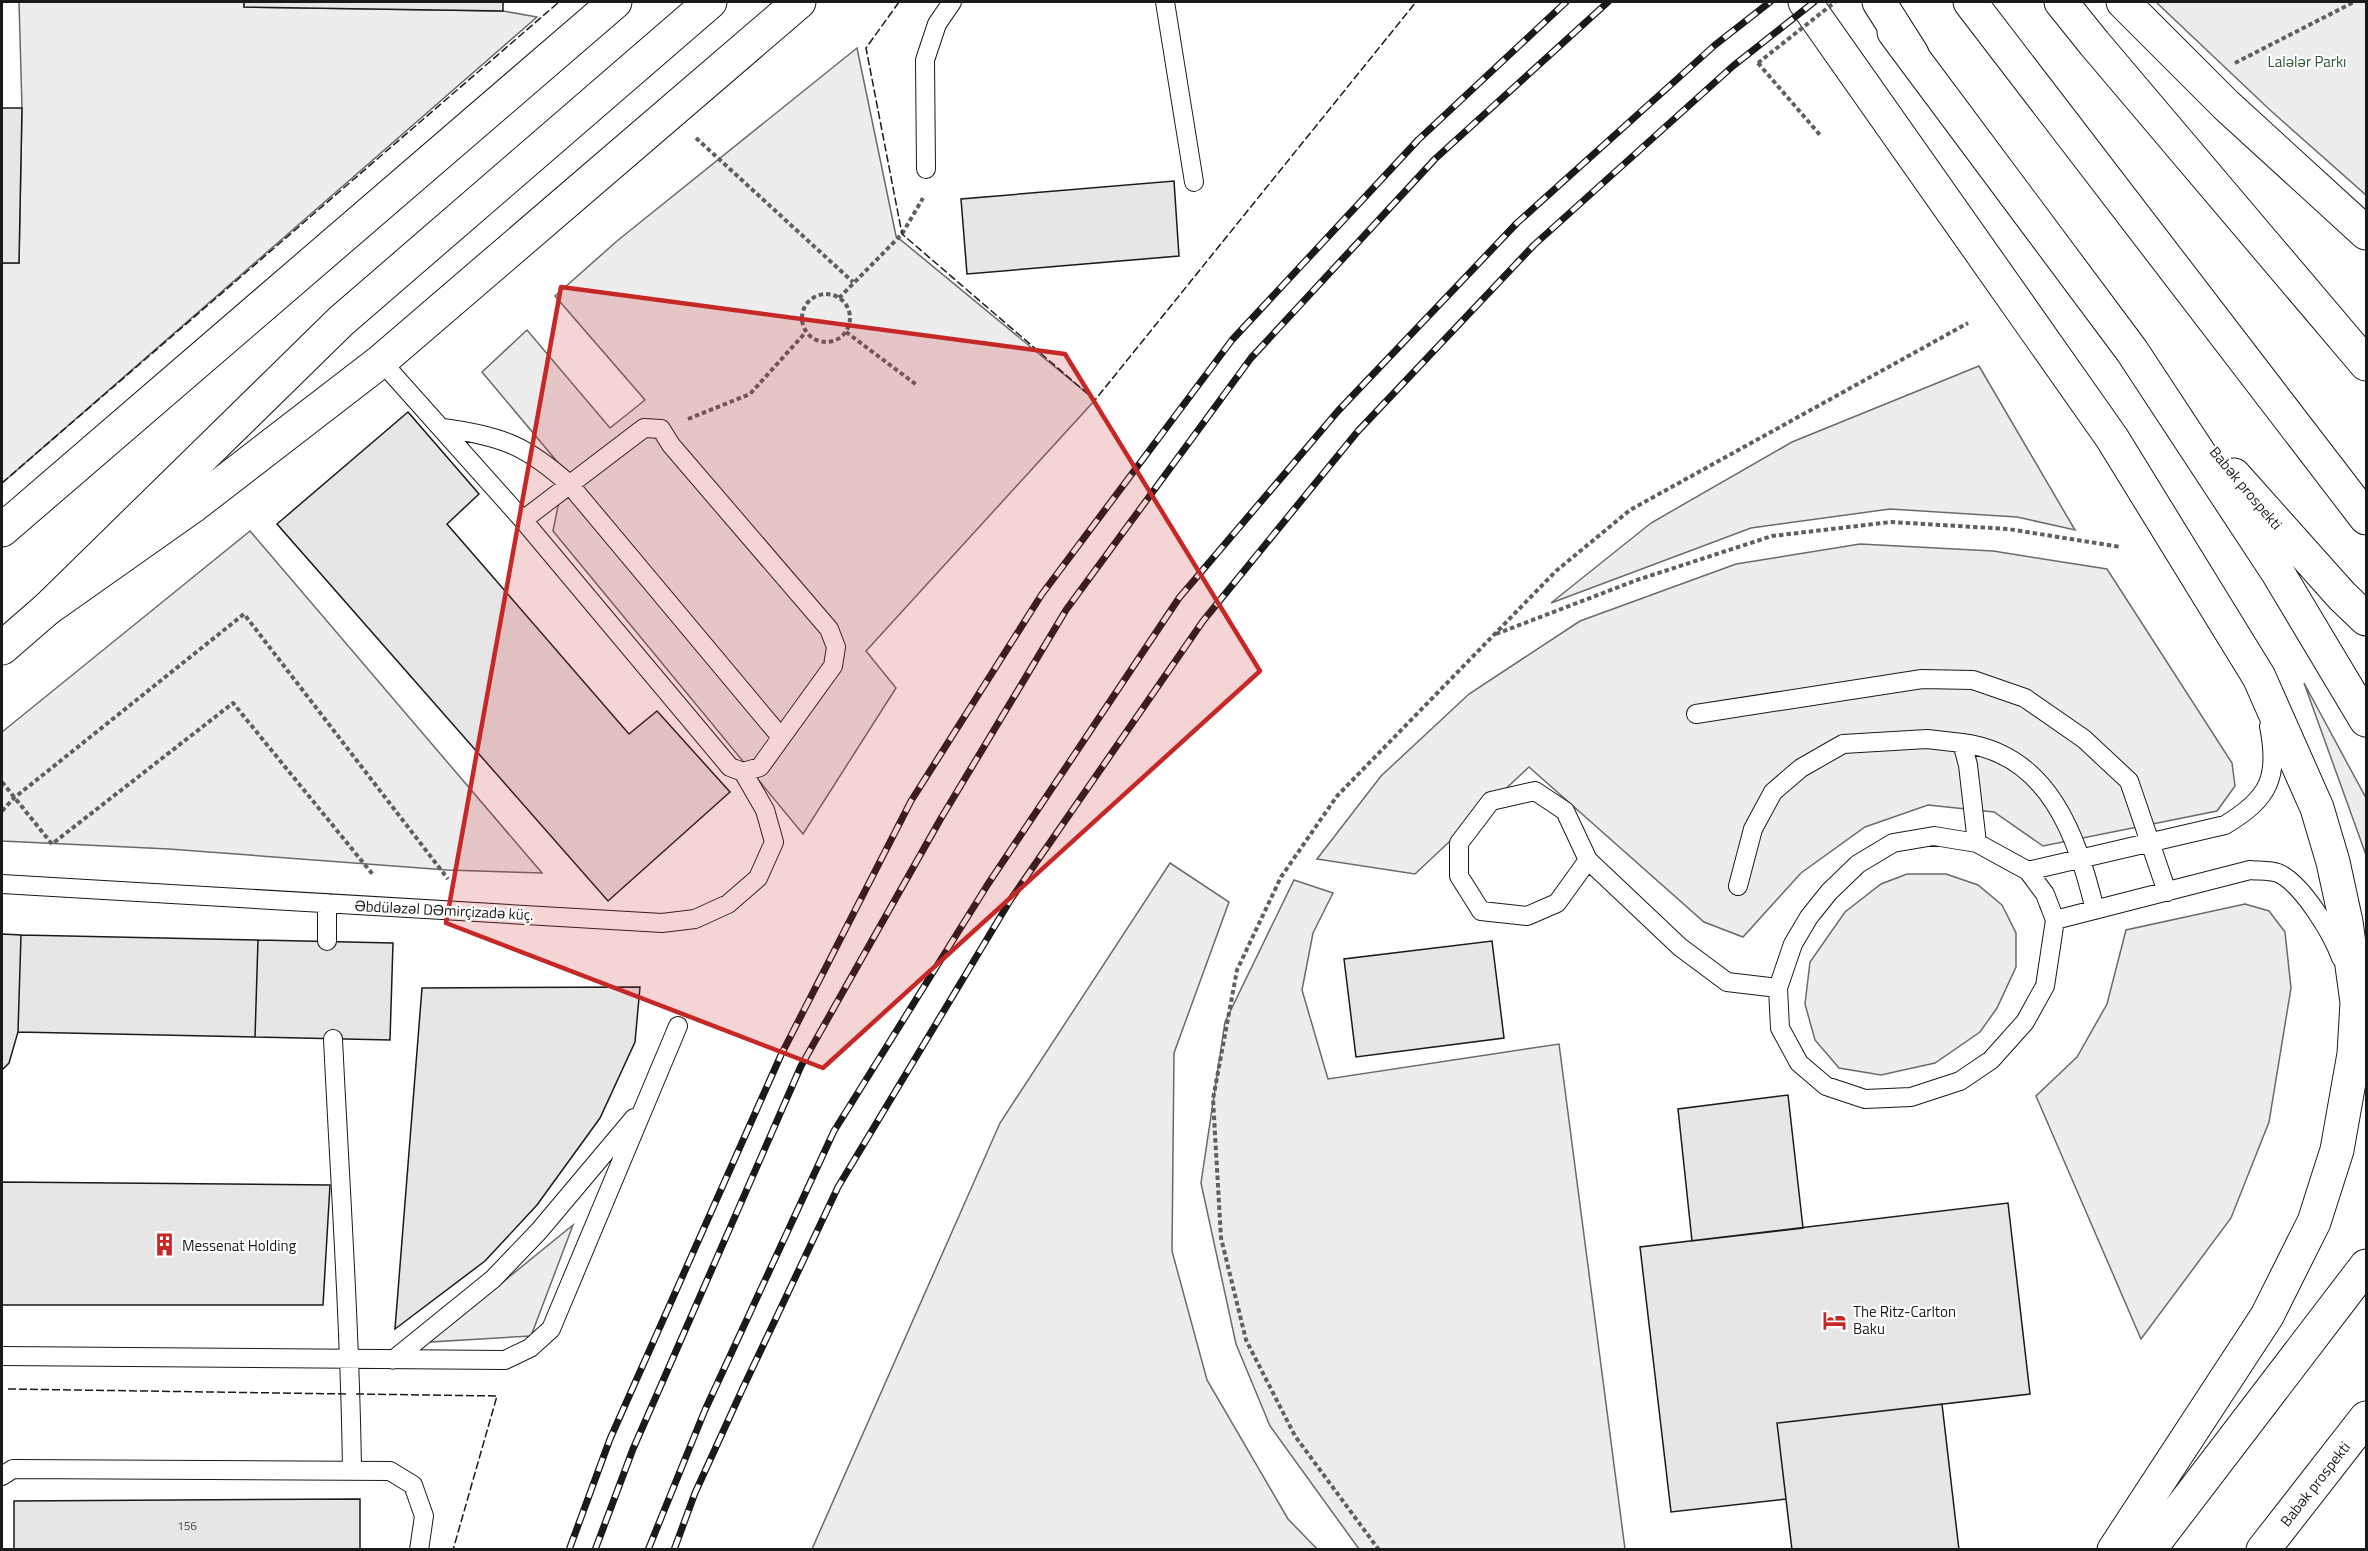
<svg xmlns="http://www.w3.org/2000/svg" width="2368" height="1551" viewBox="0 0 2368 1551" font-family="'Titillium Web',sans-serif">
<rect width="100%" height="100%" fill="#fff"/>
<path fill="#ededed" stroke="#6a6a6a" stroke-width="1.5" d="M19,2H244V7L503,11L537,17L2,483V263H19L22,108Z
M2156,2H2366V195L2270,110Z
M857,48L896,236L1095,400L866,651L896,688L803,834L553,531L565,471L482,372L527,330L610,428L645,400L555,296L617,241Z
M1979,366L2075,530L2017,517L1890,509L1751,528L1551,603L1651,523L1792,442Z
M250,531L542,873L447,870L169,849L2,841V732Z
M1860,544L1993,551L2107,569L2232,763L2235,786L2217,811L2043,846L1994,812L1928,805L1865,827L1801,873L1743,937L1704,922L1529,767L1415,874L1317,859L1381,776L1469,694L1580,621L1736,564Z
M2304,683L2366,798V855Z
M1170,863L1229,902L1174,1053L1172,1251L1207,1380L1288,1519L1317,1549H812L1000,1123Z
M1907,874H1946L1978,885L2002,905L2016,933V967L1997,1008L1980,1032L1935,1063L1881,1075L1839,1068L1815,1040L1805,1004L1810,962L1845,912L1881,884Z
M1294,880L1333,893L1313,933L1302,990L1328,1079L1559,1044L1625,1549H1359L1270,1426L1236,1344L1201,1183L1225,1022Z
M2245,904L2269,911L2285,932L2291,988L2269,1122L2231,1218L2141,1339L2036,1096L2077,1057L2107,1004L2126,930Z
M573,1225L531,1336L429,1342Z"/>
<path fill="#e6e6e6" stroke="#1a1a1a" stroke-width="1.5" d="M244,2H503V11L244,7Z
M2,108H22L19,263H2Z
M1174,181L1179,256L967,274L961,199Z
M408,412L479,494L447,524L629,734L657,711L730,792L608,901L277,524Z
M2,934L21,935L18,1032L9,1063L2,1070Z
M21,935L258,940L255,1037L18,1032Z
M258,940L393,943L390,1040L255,1037Z
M1492,941L1504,1038L1356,1057L1344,959Z
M640,987L635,1042L600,1118L537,1205L485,1261L395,1329L422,988Z
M1788,1095L1803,1228L1692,1241L1678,1109Z
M2,1182L330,1185L323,1305H2Z
M2008,1203L2030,1394L1777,1423L1786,1499L1671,1512L1640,1247Z
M1942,1404L1959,1550H1792L1777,1423Z
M360,1499V1550H14V1501Z"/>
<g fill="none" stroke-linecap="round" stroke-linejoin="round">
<defs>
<path id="service" d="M1165,2L1194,182
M926,169L925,60L937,24L952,2
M381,361L523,520L730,767L743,772L760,767L833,666L836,647L829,629L671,445L661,429L644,428L523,520
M443,428C501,436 526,445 570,485L780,736
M1696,714L1922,679L1973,680L2025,698L2084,739L2129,781L2167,892
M1962,743C2049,754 2077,836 2095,910
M1934,836L1977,843L2028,871L2045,894L2055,920L2045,986L2025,1022L1991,1060L1960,1081L1911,1097L1865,1099L1826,1086L1799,1063L1780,1028L1778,988L1793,944L1809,917L1829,892L1858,864L1893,843Z
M1588,860L1557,903L1527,916L1481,911L1459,876V843L1491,801L1535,791L1565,811L1588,860L1680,947L1727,982L1778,988
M2028,871L2225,825C2270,798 2279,777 2269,726
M2,884L662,923L695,919L728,904L758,878L774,842L765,810L743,772
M1738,886L1753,829L1773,792L1801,768L1843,744L1927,739L1962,743L1968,765L1977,843
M327,903V941
M2055,920L2250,870C2258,871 2270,870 2278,873C2302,883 2333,935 2341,958
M333,1039C340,1183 350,1327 352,1471
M2,1356L505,1360L530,1348L551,1329L678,1026
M393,1360L493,1279L539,1231L634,1118
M2,1476L13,1469L390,1471L413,1485L424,1516L419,1550"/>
<path id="secondary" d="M2,530L615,2"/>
<path id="primary" d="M2123,2L2226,105L2366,233
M1894,32L2132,351L2278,573L2366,720
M2234,475L2342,596L2366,619
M2,648L47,609L193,506L381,361L799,2
M2263,1550L2366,1418"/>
<path id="trunk" d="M1805,2L2112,438L2259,677L2317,808L2333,862L2346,922L2357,1002L2354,1054L2337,1150L2314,1222L2267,1316L2114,1550
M1879,2L1912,54
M1970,2L2366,518
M2061,2L2094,43L2366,364
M47,609L341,321L710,2
M2149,1550L2366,1266"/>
</defs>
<use href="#service" stroke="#1a1a1a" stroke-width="20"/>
<use href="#secondary" stroke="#1a1a1a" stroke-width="35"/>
<use href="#primary" stroke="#1a1a1a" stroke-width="35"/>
<use href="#trunk" stroke="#1a1a1a" stroke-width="35"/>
<path stroke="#5f5f5f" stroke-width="4" stroke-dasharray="4.5 3" stroke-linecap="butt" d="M1758,63L1820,135
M2235,63L2354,2
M696,138L853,282
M802 318a24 24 0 1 1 48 0a24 24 0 1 1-48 0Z
M839,298L902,234L923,198
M846,332L918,386
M688,419L750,394L805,333
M1496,634L1637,580L1772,536L1891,522L2008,529L2121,547
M2,782L52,844L233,703L374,876
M2,811L14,798L244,614L448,879
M1379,1550L1295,1436L1246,1340L1221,1238L1213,1099L1237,970L1281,877L1337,796L1556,571L1630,510L1968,323"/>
<use href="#service" stroke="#fff" stroke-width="18"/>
<use href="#secondary" stroke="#fff" stroke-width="33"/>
<use href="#primary" stroke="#fff" stroke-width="33"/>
<use href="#trunk" stroke="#fff" stroke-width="33"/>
<defs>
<path id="rail" d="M569,1550L610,1439L781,1055L911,801L1042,594L1232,340L1418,140L1566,2
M595,1550L633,1449L801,1066L940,820L1066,610L1251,358L1435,159L1608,2
M648,1550L705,1410L834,1131L988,884L1179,598L1338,411L1517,223L1715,45L1770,2
M674,1550L695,1493L742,1390L838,1187L1011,899L1203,621L1358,431L1534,245L1733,66L1814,2"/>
</defs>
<use href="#rail" stroke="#1a1a1a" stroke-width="7"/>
<use href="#rail" stroke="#fff" stroke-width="4.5" stroke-dasharray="14" stroke-linecap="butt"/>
<path stroke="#5f5f5f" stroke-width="4" stroke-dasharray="4.5 3" stroke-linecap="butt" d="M1758,63L1835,2"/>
<path stroke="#1a1a1a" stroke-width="1.5" stroke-dasharray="8 3" stroke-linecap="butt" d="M899,2L866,48L902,234L1095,400L1416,2
M2,483L559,2
M8,1389L347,1394
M356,1394L497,1396L453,1550"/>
</g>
<path fill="#c62828" fill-opacity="0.2" stroke="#c62828" stroke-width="4.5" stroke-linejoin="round" d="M561,287L1065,354L1260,671L823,1068L446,923Z"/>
<defs>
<symbol id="building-bare" viewBox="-9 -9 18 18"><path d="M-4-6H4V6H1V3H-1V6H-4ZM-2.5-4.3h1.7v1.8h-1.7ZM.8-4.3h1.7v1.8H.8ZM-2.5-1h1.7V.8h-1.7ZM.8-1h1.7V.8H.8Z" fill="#c62828" stroke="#fff" stroke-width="2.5" paint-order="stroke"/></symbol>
<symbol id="hotel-bare" viewBox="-9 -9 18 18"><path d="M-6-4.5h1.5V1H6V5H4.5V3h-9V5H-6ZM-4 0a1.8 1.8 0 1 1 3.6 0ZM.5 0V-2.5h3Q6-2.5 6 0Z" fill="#c62828" stroke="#fff" stroke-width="2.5" paint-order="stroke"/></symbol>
</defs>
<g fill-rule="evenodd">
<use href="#building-bare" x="148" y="1228" width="33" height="33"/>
<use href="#hotel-bare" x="1818" y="1304" width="33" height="33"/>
</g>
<g text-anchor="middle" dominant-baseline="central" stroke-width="4.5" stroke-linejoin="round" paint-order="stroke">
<g font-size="12" fill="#4d4d4d">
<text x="187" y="1525">156</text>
</g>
<g font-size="15" fill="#2b5a34" stroke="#fff">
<text x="2307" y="61">Lalələr Parkı</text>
</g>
<g font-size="15" fill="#1a1a1a" stroke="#fff">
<text transform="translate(2246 488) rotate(50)">Babək prospekti</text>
<text transform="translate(444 910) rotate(3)">Əbdüləzəl DƏmirçizadə küç.</text>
<text transform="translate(2315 1484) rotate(-52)">Babək prospekti</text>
</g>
<g font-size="15" fill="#1a1a1a" stroke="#fff" text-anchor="start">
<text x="182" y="1245">Messenat Holding</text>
<text x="1853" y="1311">The Ritz-Carlton<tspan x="1853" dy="17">Baku</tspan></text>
</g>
</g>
<rect width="2368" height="1551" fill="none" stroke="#1a1a1a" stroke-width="6"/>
</svg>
